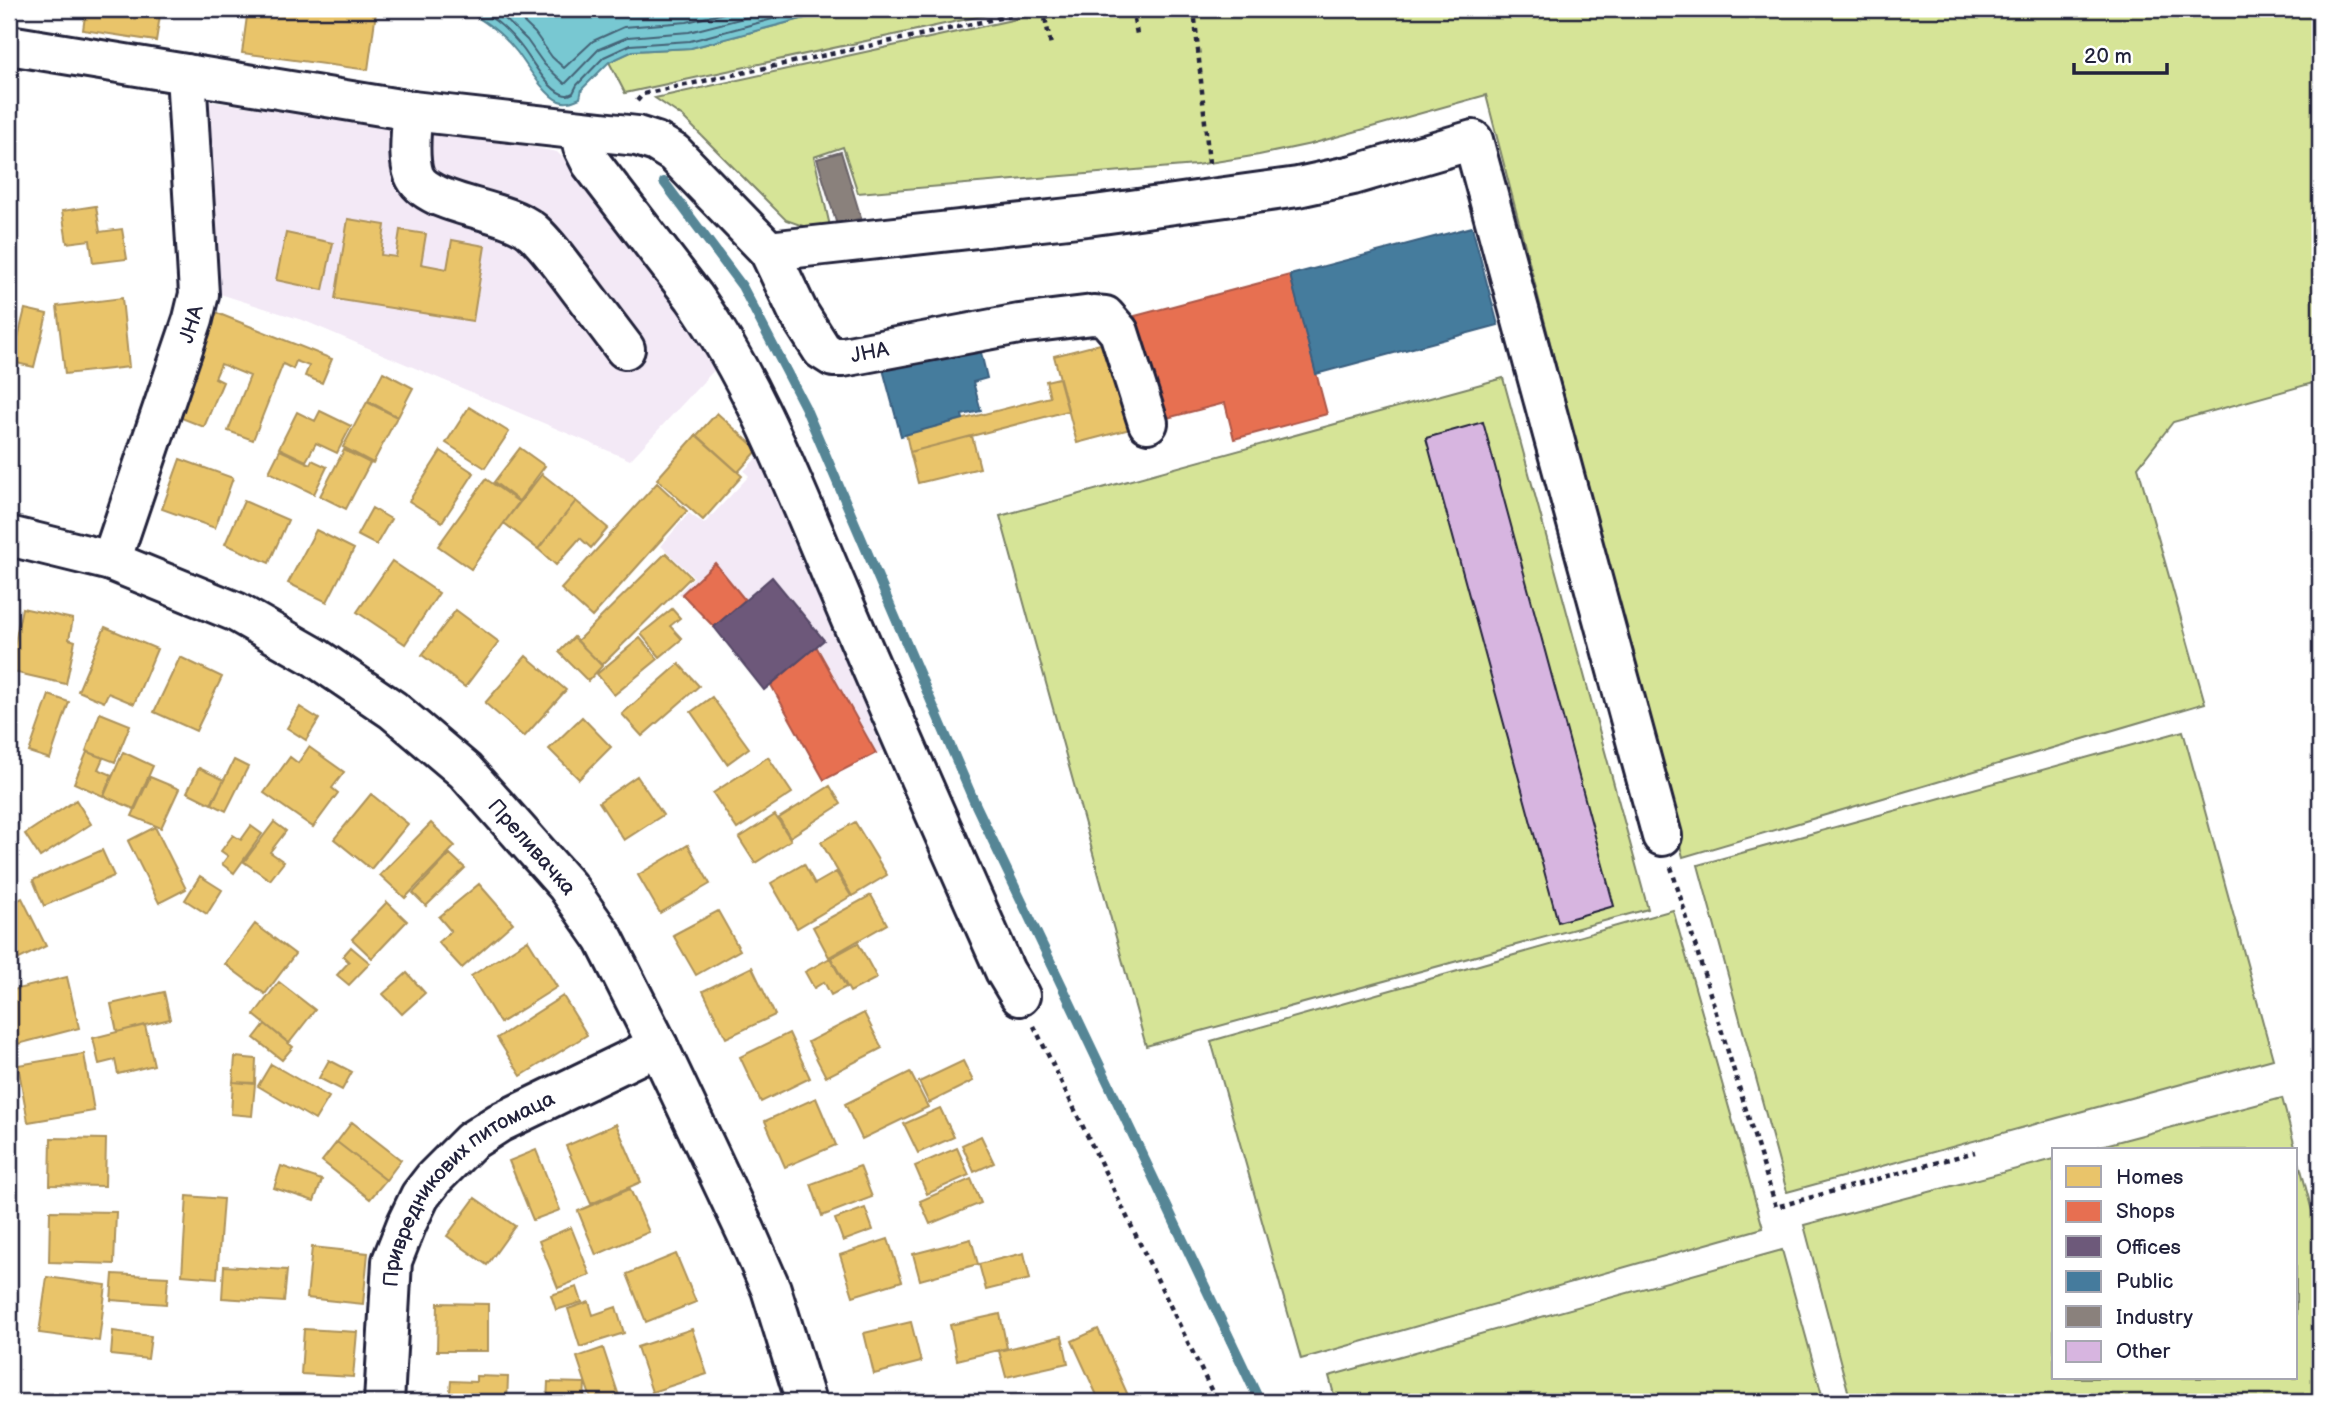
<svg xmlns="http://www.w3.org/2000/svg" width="2329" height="1411" viewBox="0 0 2329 1411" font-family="'Balsamiq Sans',sans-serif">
<rect width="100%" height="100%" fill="#fff"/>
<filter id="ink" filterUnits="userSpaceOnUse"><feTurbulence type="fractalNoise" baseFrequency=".0143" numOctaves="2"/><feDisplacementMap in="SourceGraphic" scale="14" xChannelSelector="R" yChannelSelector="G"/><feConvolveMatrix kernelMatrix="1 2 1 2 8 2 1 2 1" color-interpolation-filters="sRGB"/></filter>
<g filter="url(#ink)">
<path fill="#f3e9f6" d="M200,100L370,124L446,130L557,152L606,201L720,364L630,460L305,321L214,292Z
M766,448L888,748L824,780L771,685L764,690L714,627L679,593L694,577L661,546L689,513L704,524L749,476L744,471Z"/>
<path fill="#d6e497" stroke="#7c8369" stroke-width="2" d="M839,9H1014L625,93L609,62L633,51L691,48Z
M1062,9H2320V381L2173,422L2138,467L2205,703L1683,857L1486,95L1311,144L1259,155L1196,165L858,193L843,147L814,157L830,226H803L786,220L683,117L655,98Z
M1503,378L1648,909L1146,1046L1000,516Z
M2183,731L2273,1059L1787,1192L1698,865Z
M1673,910L1763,1228L1301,1359L1211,1041Z
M2282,1098L2320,1241V1402H1851L1804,1225L2054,1159V1378H2296V1150H2086Z
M1782,1250L1824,1402H1336L1329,1376Z"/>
<path fill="#78c8d2" stroke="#568696" stroke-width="2" d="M462,9H839L691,48L633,51L609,62L582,89L580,98C573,101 567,104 559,101C545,96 526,64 517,52C502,33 483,19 462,9Z"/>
<path fill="#e9c46a" stroke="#ad935c" stroke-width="2" d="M86,9H161L156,41L83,30Z
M248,9H353L376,12L368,70L242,53Z
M96,206L100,232L122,229L127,259L93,263L90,240L67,243L62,211Z
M348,219L385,225L381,255L396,257L400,230L426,234L421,264L447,269L452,240L485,246L473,321L335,299Z
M286,233L333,243L323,290L276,280Z
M122,298L129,367L65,374L57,306Z
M9,309L13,310L9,329Z
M25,309L47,314L34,367L12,362Z
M212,311L332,359L322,383L305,376L309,366L296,361L293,369L283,364L253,440L228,431L250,376L221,364L215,378L223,382L204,427L174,415Z
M1108,342L1130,429L1077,443L1054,356Z
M383,372L413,388L398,417L368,401Z
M1059,378L1068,411L910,452L906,434L1050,397L1046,381Z
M367,402L397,417L373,463L343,447Z
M469,407L509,432L485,468L446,443Z
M320,411L351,426L337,453L316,443L306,461L279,448L297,412L315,421Z
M717,413L758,450L738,472L697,435Z
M696,435L742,476L703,520L657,479Z
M972,436L980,468L918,483L910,452Z
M520,448L545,466L519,501L494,482Z
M280,450L310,464L312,460L327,467L314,494L269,472Z
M344,450L370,463L346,509L320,496Z
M441,451L474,473L442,522L409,501Z
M180,459L233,478L215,528L162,509Z
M542,474L576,501L538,549L504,523Z
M486,479L519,502L471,569L438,546Z
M657,483L687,511L592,617L561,589Z
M244,501L288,520L269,563L225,544Z
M576,501L608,528L591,548L580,538L556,565L538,549Z
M372,508L391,519L376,545L357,535Z
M316,530L354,549L327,602L288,583Z
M666,553L691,577L602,665L577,641Z
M392,561L439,593L405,644L357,612Z
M22,608L73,619L69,639L75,641L66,684L9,671Z
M672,609L680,618L670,626L682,639L660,657L641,634Z
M456,610L499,642L465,687L422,655Z
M105,627L157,649L134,704L108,693L104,702L78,691Z
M574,637L602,666L588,681L559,652Z
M640,638L658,659L614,695L597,674Z
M526,656L566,690L524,737L485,703Z
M180,657L222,677L196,731L154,712Z
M679,664L699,686L642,736L622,714Z
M49,695L69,702L50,759L29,752Z
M712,697L749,748L727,764L691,712Z
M300,707L319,719L306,740L287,728Z
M100,713L130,725L115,762L86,751Z
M582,717L611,747L579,779L549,749Z
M309,747L344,772L332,788L338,793L313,827L264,793L290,757L298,763Z
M87,752L103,758L98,769L112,775L103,796L74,783Z
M123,752L153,766L134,809L104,796Z
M768,757L792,793L737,829L713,793Z
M234,760L248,767L226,811L212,804Z
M199,768L224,780L211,804L187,792Z
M637,776L663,815L624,840L599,802Z
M150,777L179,789L161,828L132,816Z
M830,786L841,804L790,837L779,818Z
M371,794L408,824L371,869L334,839Z
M76,800L91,824L40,857L25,834Z
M775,815L791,840L755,863L739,838Z
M274,822L286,831L270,852L284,862L270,880L244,862Z
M855,822L887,875L852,896L821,842Z
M431,823L455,846L405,898L380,875Z
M251,826L262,834L234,873L222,864L228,856L221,851L233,835L241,840Z
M155,827L186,889L159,903L128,841Z
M688,845L710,884L660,913L638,875Z
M102,850L114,876L44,906L33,880Z
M450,854L465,868L426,906L413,893Z
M804,864L815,884L836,872L851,896L797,928L771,883Z
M200,876L222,890L207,914L185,900Z
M479,884L513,923L462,968L438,942L451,931L439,917Z
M871,895L887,924L829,957L813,927Z
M22,898L46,946L9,964V905Z
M387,902L407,921L372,958L352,939Z
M718,911L740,950L696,975L673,935Z
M255,924L295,954L265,994L225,964Z
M528,940L557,987L500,1023L471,976Z
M858,943L877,978L850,992L831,958Z
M351,947L370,963L349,985L337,975L349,962L343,956Z
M830,958L846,987L831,995L824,982L814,988L805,972Z
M752,967L775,1015L726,1038L703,991Z
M407,973L425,993L402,1014L383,994Z
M67,977L79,1028L14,1045L9,1023V991Z
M279,982L315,1010L289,1043L254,1015Z
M164,992L170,1019L117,1032L111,1004Z
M563,996L587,1035L521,1076L497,1038Z
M864,1013L882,1048L826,1077L808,1042Z
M265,1024L293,1047L282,1060L254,1038Z
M145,1025L154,1065L118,1074L115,1060L99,1064L93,1038Z
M789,1033L810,1078L761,1102L740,1057Z
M84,1054L94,1111L28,1122L18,1065Z
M235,1057L256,1059L255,1083L233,1082Z
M329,1060L352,1072L342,1090L319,1078Z
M963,1061L973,1081L929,1103L919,1082Z
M271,1064L329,1097L315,1120L258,1086Z
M910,1072L928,1107L862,1139L845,1104Z
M233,1082L255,1084L252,1116L231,1114Z
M816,1098L836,1145L785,1167L765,1121Z
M940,1108L954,1137L918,1153L904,1124Z
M352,1122L401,1160L386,1180L337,1142Z
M616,1124L641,1182L591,1204L566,1146Z
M981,1136L994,1163L974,1172L962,1145Z
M51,1138L106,1139L105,1186L50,1185Z
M337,1142L386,1180L370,1199L322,1161Z
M957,1148L969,1175L927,1194L915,1166Z
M536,1150L560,1210L533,1220L509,1161Z
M281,1166L322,1180L314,1201L274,1188Z
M860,1166L872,1197L822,1216L811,1184Z
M971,1179L981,1203L930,1224L920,1201Z
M630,1189L649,1232L596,1255L578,1211Z
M187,1196L223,1199L217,1278L182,1275Z
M475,1198L515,1226L487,1265L447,1236Z
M865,1208L873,1230L843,1241L835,1219Z
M50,1211L116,1212L114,1264L49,1262Z
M571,1227L590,1275L558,1288L539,1241Z
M888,1239L902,1281L853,1296L840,1255Z
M971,1239L978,1264L920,1280L913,1254Z
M312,1247L368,1253L363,1304L307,1298Z
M1024,1253L1030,1279L986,1290L979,1264Z
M676,1254L696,1302L646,1322L627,1274Z
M224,1266L287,1270L284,1302L222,1298Z
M113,1274L168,1277L166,1304L111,1300Z
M47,1277L106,1285L99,1341L39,1333Z
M577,1287L582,1302L556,1310L551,1295Z
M589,1302L593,1315L616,1307L624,1333L580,1347L568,1309Z
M438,1303L488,1304V1351H437Z
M1000,1314L1007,1348L957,1360L950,1325Z
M911,1322L921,1362L874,1374L864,1333Z
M304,1329L357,1332L353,1377L301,1374Z
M692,1329L707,1374L652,1392L637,1347Z
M1098,1329L1131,1402H1100L1072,1341Z
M113,1331L151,1336L148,1359L111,1355Z
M1062,1336L1068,1363L1006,1377L999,1351Z
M603,1348L621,1402H592L577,1357Z
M476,1376L508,1377L507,1402H449L451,1381L476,1382Z
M548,1382L585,1383L584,1402H547Z
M732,1393L734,1402H699Z
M647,1395L650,1402H624Z"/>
<path fill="#e76f51" stroke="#ac584a" stroke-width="2" d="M1290,275L1327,414L1234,439L1225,403L1163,419L1135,316Z
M715,563L745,600L714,627L682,594Z
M816,646L876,753L824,780L771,685Z"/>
<path fill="#6d597a" stroke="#564867" stroke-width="2" d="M772,577L824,640L764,690L714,627Z"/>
<path fill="#457b9d" stroke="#3a6080" stroke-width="2" d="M1472,227L1498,325L1316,374L1290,275Z
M979,344L987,378L973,382L981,411L962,415L963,419L901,436L881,362Z"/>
<path fill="#8a817c" stroke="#6b6468" stroke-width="2" d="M841,152L861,218L837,225L817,159Z"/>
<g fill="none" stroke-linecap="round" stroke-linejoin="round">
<path stroke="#446477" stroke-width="2" d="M477,9C494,17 512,34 523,49C532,61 548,89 562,94C567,96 569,95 573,93L577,85L604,57L630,45L690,41L810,9
M495,9L527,40L544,64L565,84L599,49L628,37L689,32L779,9
M510,9L535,33L552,57L564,68L593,41L624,27L687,22L741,9"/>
<path stroke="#568696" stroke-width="10" d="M664,182L742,286L805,407L973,799L1260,1402"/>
</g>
<path fill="#d7b5e0" stroke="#22223b" stroke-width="2" d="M1483,422L1614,906L1558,922L1426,438Z"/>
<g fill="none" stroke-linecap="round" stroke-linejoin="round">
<defs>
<g id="minor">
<path id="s1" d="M9,45L412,111L637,136L656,142L674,153L769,251L798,312L822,350L833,357H843L1019,324L1093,315L1105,316L1119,332L1148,423"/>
<path d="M412,111C412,130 407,156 414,175C426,206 503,207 532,231C547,244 558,261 570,276C588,300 607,325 625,349"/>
<path d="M579,130L583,147L591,163L694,297C757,387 796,492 839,592C893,719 949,845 1005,971L1020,996"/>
<path d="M769,251L1087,216L1298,187L1353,175L1473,140L1662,836"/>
<path id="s2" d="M9,536L111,561L236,612L315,657L393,710L465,771L567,886L604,939L658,1046L746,1232L771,1289L806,1402"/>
<path id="s3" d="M111,561L193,319L199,294L186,74"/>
<path id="s4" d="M384,1402L392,1261L407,1223L420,1196L434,1178L471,1141L499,1123L658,1046"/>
</g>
</defs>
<use href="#minor" stroke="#22223b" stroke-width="44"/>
<path stroke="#22223b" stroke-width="4.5" stroke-dasharray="5 5" stroke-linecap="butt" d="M1043,9L1051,45
M1132,9L1137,34
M1194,9L1209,163
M637,101L643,94L1042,9
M1671,867L1776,1207L1975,1152
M1034,1026L1217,1402"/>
<use href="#minor" stroke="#fff" stroke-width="38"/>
</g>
</g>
<g text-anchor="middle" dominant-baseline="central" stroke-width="7" stroke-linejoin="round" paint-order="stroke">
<g font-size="21" fill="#22223b" stroke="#fff">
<text stroke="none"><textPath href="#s3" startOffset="250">ЈНА</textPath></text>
<text stroke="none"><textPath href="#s1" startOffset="975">ЈНА</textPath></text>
<text stroke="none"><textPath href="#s2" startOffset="621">Преливачка</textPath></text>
<text stroke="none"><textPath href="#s4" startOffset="248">Привредникових питомаца</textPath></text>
</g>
</g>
<rect width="2329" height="1411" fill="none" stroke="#fff" stroke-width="35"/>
<rect x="18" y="18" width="2294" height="1376" fill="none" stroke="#22223b" stroke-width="2.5" filter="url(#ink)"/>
<rect x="2052" y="1148" width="245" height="231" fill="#ffffff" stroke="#a7a7b1" stroke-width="2"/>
<rect x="2066" y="1166" width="35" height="21" fill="#e9c46a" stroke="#a7a7b1" stroke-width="2"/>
<text x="2116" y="1184" font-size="21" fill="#22223b">Homes</text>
<rect x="2066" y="1201" width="35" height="21" fill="#e76f51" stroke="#a7a7b1" stroke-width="2"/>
<text x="2116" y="1218" font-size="21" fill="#22223b">Shops</text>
<rect x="2066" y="1236" width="35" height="21" fill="#6d597a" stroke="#a7a7b1" stroke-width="2"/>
<text x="2116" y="1254" font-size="21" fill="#22223b">Offices</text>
<rect x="2066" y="1271" width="35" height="21" fill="#457b9d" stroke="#a7a7b1" stroke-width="2"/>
<text x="2116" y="1288" font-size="21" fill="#22223b">Public</text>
<rect x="2066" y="1306" width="35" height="21" fill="#8a817c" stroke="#a7a7b1" stroke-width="2"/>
<text x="2116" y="1324" font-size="21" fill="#22223b">Industry</text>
<rect x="2066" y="1341" width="35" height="21" fill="#d7b5e0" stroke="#a7a7b1" stroke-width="2"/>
<text x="2116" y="1358" font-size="21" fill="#22223b">Other</text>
<path d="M2074 63v10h93v-10" fill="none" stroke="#22223b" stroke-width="3.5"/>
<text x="2084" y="63" font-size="21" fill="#22223b" stroke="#ffffff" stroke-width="5" paint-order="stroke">20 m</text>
</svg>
